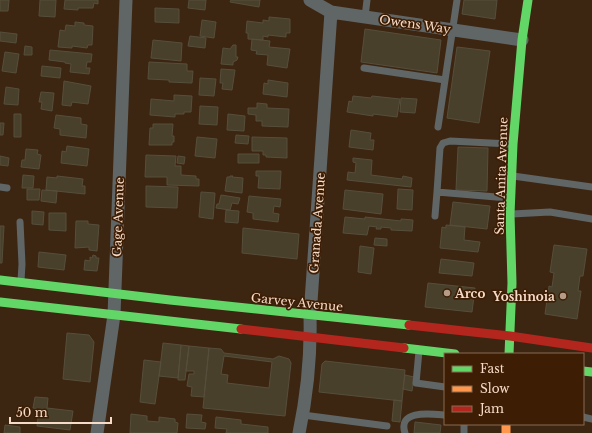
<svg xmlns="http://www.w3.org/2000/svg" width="592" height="433" viewBox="0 0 592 433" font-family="'Libre Baskerville',serif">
<rect width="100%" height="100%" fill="#3c2612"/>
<path fill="#49402b" stroke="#564e3b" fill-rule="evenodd" d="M0,0H9L8,11H0Z
M40,0H56L55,17L39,16Z
M65,0H98V4L94,3L93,8H78V10L64,9Z
M189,0H206L205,10L188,8Z
M231,0H260L259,7L230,2Z
M464,0H497L495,19L462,14Z
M155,8L179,9V23L155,22Z
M269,17L290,19V33H286V37L268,35V37L263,36V40L248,39V33H246L247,21L263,23V20L269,21Z
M202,20L216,22L214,38L200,36Z
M75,22L84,23V25L93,26L92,45H88L87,48L72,46V48L58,47L60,30L65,31L66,25L75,26Z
M365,29L441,40L437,73L361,62Z
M0,32L17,34L16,43L0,41Z
M190,36L206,38L205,48L188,46Z
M252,39L270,41L269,47L290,49L287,68L267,65L268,55L256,54L257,51L251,50Z
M153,40L182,43L181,61L151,58Z
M233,45H236V57H238L237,60L233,62V65L221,64L223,48L230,49Z
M25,46L32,47V55H24Z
M457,47L490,51L479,123L447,118Z
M50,50L92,54L91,62H87L86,68H90L89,74L70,72L71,64L65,63V62L49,60Z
M5,52L19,54L16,73L2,71Z
M149,62L187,64V71H193L192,83L169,82V80L148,79Z
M42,66L61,68L60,78L41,76Z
M221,69L235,70L232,90L222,89L223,83H220Z
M200,78L216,79L214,96L199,95Z
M268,80L288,83L287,97L263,94L264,83L268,84Z
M64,81L91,86L88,104L72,102L71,106L62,105Z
M6,87L19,89L18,105L4,104Z
M41,92L54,93L52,111L41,109L42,102H39Z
M174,95L192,96L191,112H184V114H175V117L150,115L151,99L174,101Z
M353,96L371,98L372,96L400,99L397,117L373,114V116L347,112L349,101L352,102Z
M401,98L417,99L415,113L400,112Z
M257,103L267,104V108L289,109L288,127L262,126V121H256V115L248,114V108H257Z
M200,106L218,107L217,125L199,124Z
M14,114H21V137H14Z
M228,114L245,116L244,131L227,130Z
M56,115L81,118V124L87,125L86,138L60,135V129L54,128Z
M0,123H4L3,135H0Z
M153,124H173L172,136H174V142H172V145H149L150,128H153Z
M351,130L371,133L370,140H374L373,150L349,147Z
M236,135L249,136L248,144L235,143Z
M197,137L217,139L215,158L195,156Z
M252,137L287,138V158L266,157V155H263V151H252Z
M67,146L89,149L87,166L61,163L62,151L66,152Z
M458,147L488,148L487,191L456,190Z
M26,149L38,150L37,154L41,155L39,169L21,167L22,160H25Z
M238,154H259V163H238Z
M146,155L176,156L175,166H181V175L196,176V179H199V186L167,185V177H145Z
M0,156L9,158L8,166L0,165Z
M178,156L185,157L184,164L177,163Z
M353,158L372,160L371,175L402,179L403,176L412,178L411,187L347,180L348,172L355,173L356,163L353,162Z
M256,171H281L280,189L258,188L259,176H256Z
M23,175L34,176L33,188H22Z
M57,176L83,179L82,186H85V194L46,190L47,177L57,178Z
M230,176H233L232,177L243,178L242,193L225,191L227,177H230Z
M146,186L178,187L177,208L146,207Z
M27,189H40L39,200H27Z
M398,189L413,190L412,210L397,209Z
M42,190L57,191L56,203L41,201Z
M345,190L383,194L381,214L343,209Z
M201,192L215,193L213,219L199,217Z
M221,195L240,198L238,204L232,203L230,210L216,208L217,204H219Z
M249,196L281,199L280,207L274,206L273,213L279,214L278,222L253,219V213L247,212Z
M453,202L490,206L487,229L450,225Z
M226,210L239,211L238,223L225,222Z
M32,211L44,212L43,225L32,224Z
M49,213H66V231L49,230Z
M345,217L365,219V217L401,221V219L413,220L412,231L391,230V228L381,227V229H376L377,227L369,226L367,235L343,233Z
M76,221H88V224L99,225L97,251L89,250V247L75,248Z
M446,225L465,227L464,240L480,242L478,252L440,248L442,227L446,228Z
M0,226H4L2,263H0Z
M243,228L299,234L297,259L242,253Z
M375,238L387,239V246L374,245Z
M554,245L587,249L583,276H580L578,291H581L577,319L545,314L549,286L552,287L554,273L550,272Z
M360,246L374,248L371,274L358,272Z
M39,252L66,255L64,270L38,267Z
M93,255L96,256V258H99L97,271L84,270L85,260L90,261V257L92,258Z
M441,259L474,263L472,276L439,273Z
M428,283L475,288L472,312L425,307Z
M67,333L89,335L94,342L90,382L63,379Z
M163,343L181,345L178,378L159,376Z
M181,345L189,346L185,380H178Z
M189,346L209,348L204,397L191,396L192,387L187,386L189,374H194V371H186Z
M209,348L221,349L224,353L273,359L279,356L289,359L291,363L285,416L203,408ZM224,356L272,362L269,388L227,383L228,375L221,374Z
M144,360L161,362L155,404L140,402Z
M325,361L405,370L402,401L319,392L322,364Z
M405,375L414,377L412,391L403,389Z
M35,397L48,398L47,408L73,411L70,430L37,426L39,409L33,408Z
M394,400L402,401L400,422L392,421Z
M131,414L147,416V421L159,422V417L175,419V422L178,423L177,433H130Z
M187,414L202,415L201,422L206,423L205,429L186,428Z
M216,417L241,420V424L268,427V433H226L227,429L215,428Z
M415,422L441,425L440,433H414Z
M5,425L20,427V433H4Z"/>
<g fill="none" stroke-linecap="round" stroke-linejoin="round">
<path stroke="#606566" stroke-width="7" d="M365,17L367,0
M364,68L445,80
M438,127L457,0
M513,176L592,187
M0,187L7,188
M508,198L437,192L440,148L443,143L450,141L510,144
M512,214L550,212L592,219
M435,216L437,192
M20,222L22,264L21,281
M419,351L416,383L445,387
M303,415L387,426
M583,417L592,419
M405,433C397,409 432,414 445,415
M464,433V424"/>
<path stroke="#606566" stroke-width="13" d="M310,0L331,12L522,40
M97,433L114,315L126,0
M299,433C307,395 311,354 310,316L331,12"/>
<path stroke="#63d668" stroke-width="9" d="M0,280L170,300L409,325
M0,302L241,329
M404,348L455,354
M509,354L512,283L510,214L513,144L522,40L528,0
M583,371L592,372"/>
<path stroke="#ff974d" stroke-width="9" d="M506,424V433"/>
<path stroke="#b3261e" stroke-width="9" d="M409,325L510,336L592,348
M241,329L404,348"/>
</g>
<g fill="#b59c89" stroke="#3d1e04" stroke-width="1.5">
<circle cx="447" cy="293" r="4"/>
<circle cx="563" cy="296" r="4"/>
</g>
<g text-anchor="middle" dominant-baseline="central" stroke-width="3.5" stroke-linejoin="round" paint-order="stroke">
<g font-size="12" fill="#f6dbc9" stroke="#3d1e04">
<text transform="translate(415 24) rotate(8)">Owens Way</text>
<text transform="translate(501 176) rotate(-88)">Santa Anita Avenue</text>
<text transform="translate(118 217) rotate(-88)">Gage Avenue</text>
<text transform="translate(317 223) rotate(-86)">Granada Avenue</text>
<text transform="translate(297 302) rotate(6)">Garvey Avenue</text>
</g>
<g font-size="12" font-weight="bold" fill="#f6dbc9" stroke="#3d1e04" text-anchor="start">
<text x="455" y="293">Arco</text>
<text x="555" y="296" text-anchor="end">Yoshinoia</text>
</g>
</g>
<rect x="444" y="353" width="140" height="72" fill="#3d1e04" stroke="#876a53"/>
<rect x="452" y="366" width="20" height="6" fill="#63d668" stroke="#876a53"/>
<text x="480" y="373" font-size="12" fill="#f6dbc9">Fast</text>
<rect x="452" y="386" width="20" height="6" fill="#ff974d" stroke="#876a53"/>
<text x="480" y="393" font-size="12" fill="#f6dbc9">Slow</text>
<rect x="452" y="406" width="20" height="6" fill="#b3261e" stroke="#876a53"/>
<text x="480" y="413" font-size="12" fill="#f6dbc9">Jam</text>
<path d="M10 417v6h101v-6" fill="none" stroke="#f6dbc9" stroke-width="2"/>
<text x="16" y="417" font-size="12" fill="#f6dbc9" stroke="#3d1e04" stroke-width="3" paint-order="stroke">50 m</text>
</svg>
